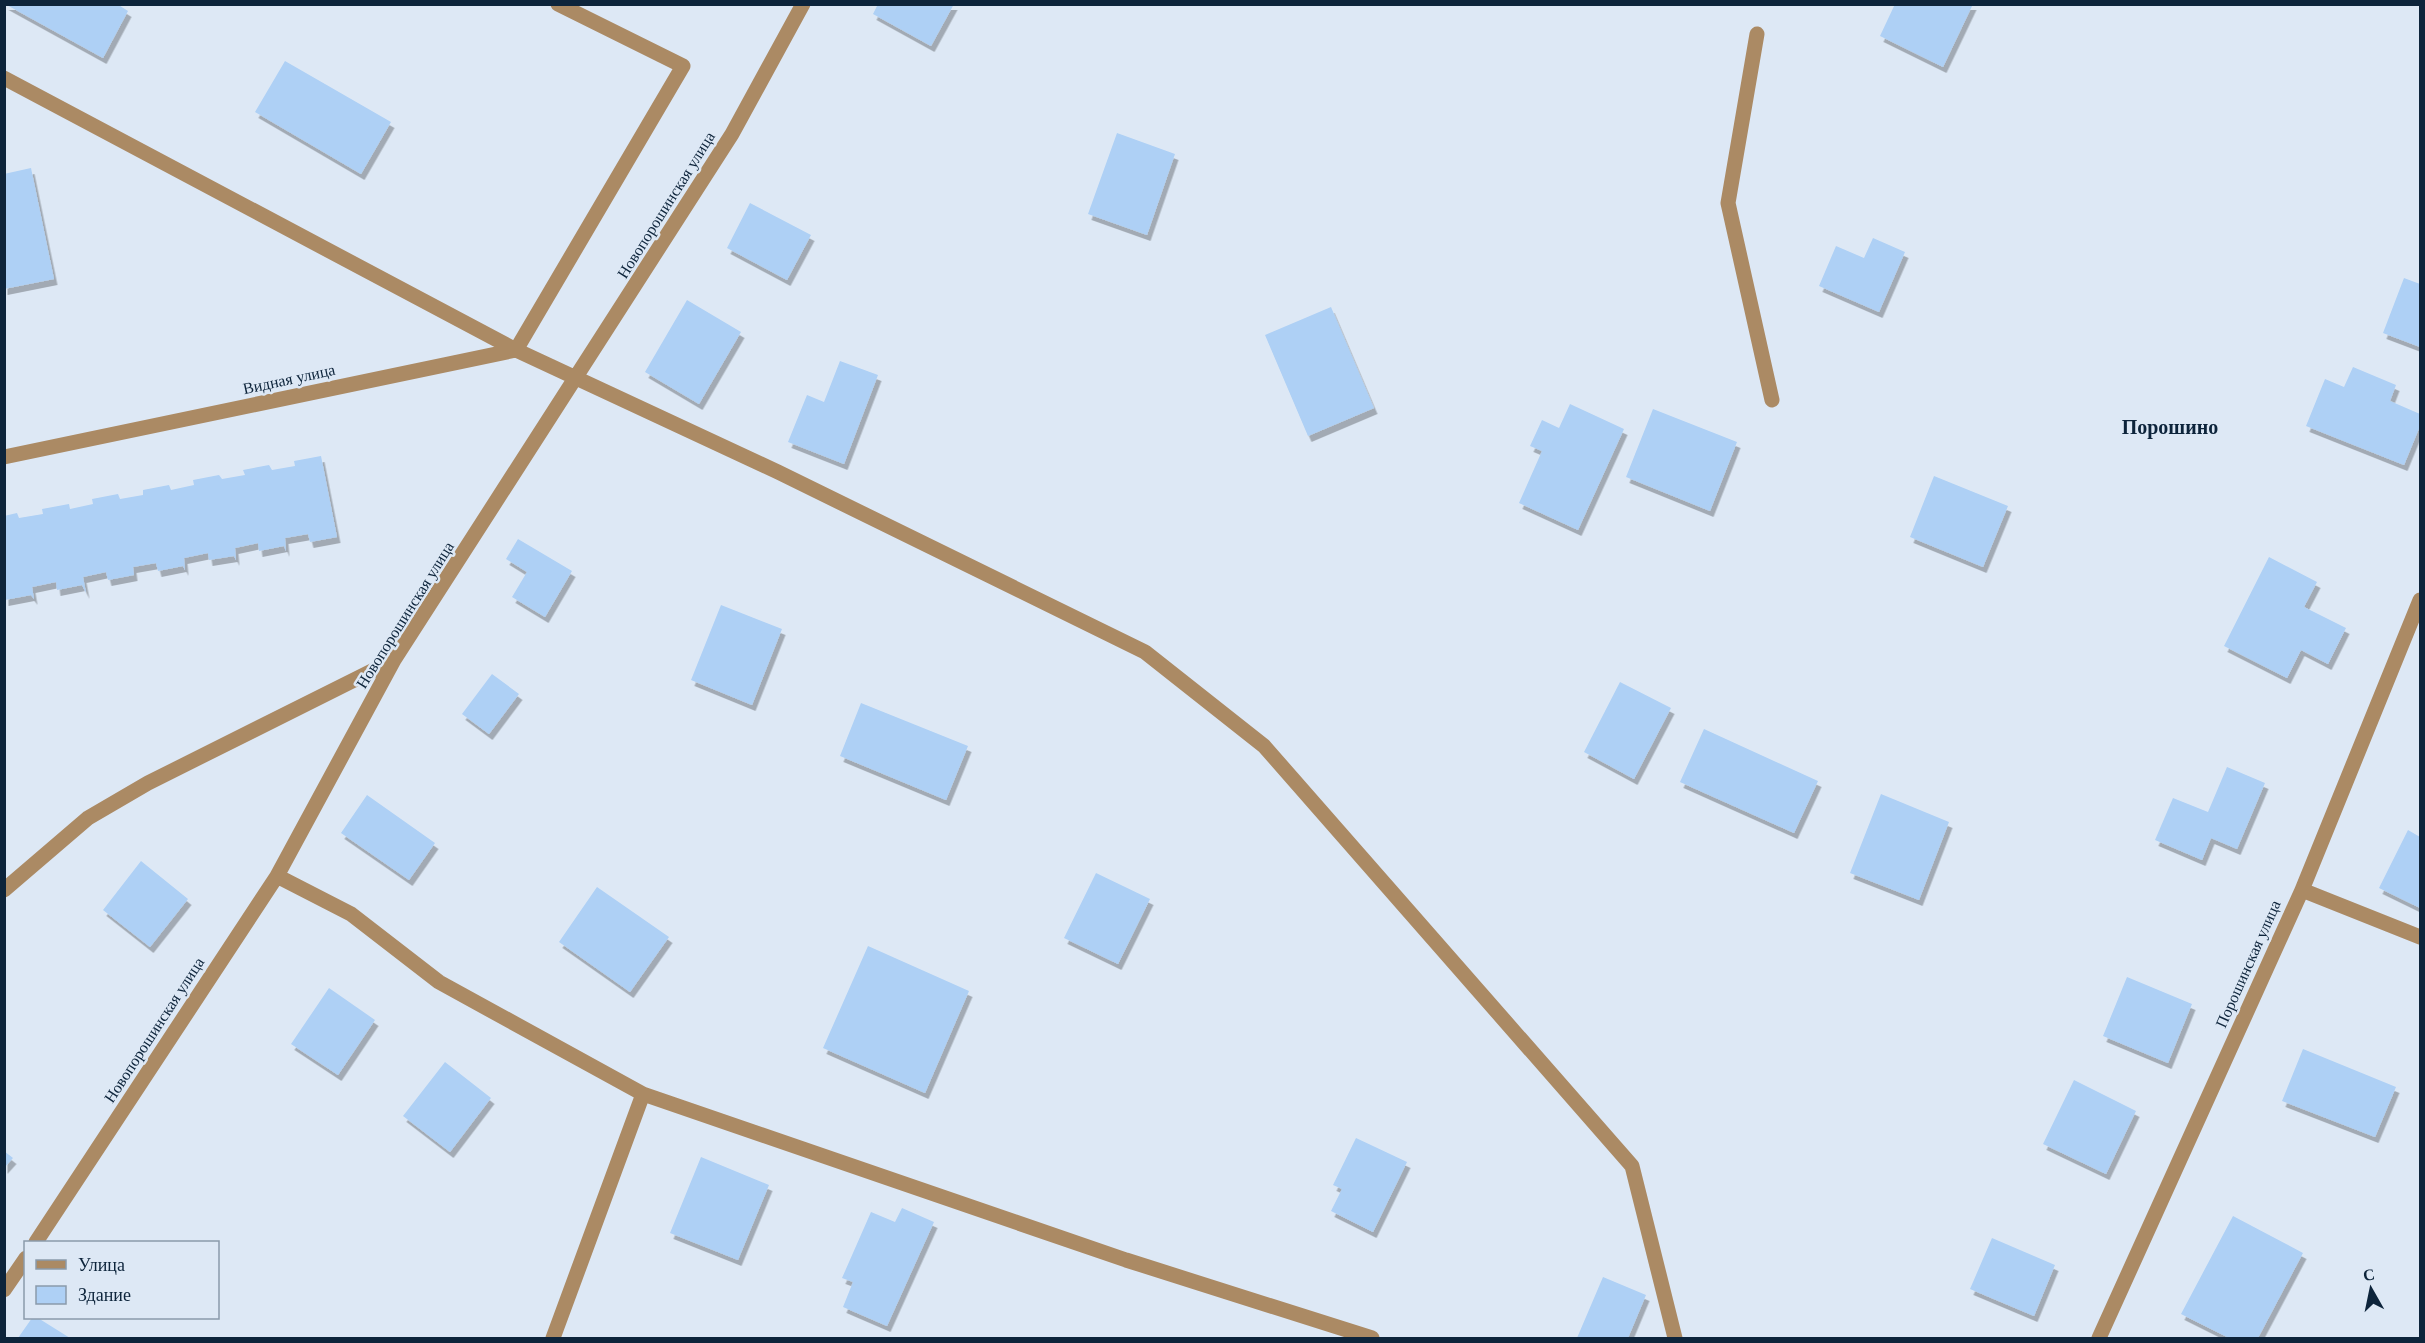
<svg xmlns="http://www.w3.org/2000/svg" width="2425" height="1343" viewBox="0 0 2425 1343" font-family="'Times New Roman',serif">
<defs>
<filter id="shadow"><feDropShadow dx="3.5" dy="6" stdDeviation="0" flood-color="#0004"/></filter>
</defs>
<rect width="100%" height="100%" fill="#dde8f5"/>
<path fill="#aed0f5" filter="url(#shadow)" d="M5,4H117L128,11L103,58Z
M878,4H954L931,46L873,14Z
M1895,4H1973L1943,67L1880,36Z
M285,61L391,122L361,174L255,112Z
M1117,133L1175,154L1147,235L1088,214Z
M31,168L54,279L4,289V174Z
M750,203L811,235L787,280L727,248Z
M1873,238L1905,252L1879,312L1819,286L1836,246L1864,258Z
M2404,278L2420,284V347L2383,333Z
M687,300L741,332L699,404L645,372Z
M1331,307L1374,408L1308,436L1265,335Z
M840,361L878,375L844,464L788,442L807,395L824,402Z
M2353,367L2396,385L2390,401L2420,414V426L2404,465L2306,426L2325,379L2344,387Z
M1570,404L1624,429L1578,530L1519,503L1542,451L1530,446L1542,420L1559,428Z
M1653,409L1737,442L1710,511L1626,477Z
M321,456L337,537L310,542L308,534L285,538L286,551L284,546L259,551L258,543L235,548L236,560L234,556L209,560L208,553L184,558L185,570L183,566L158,571L156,563L133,567L134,575L108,580L106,572L83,577L86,593L82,585L57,590L56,582L32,587L34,599L31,595L5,600L4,516L17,513L19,518L43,514L42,509L69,504L70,509L93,504L92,499L118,494L120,499L143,495V490L169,485L171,490L194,485L193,480L219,475L222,479L245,475L243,470L269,465L272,470L295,466L294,461Z
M1934,476L2008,506L1983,567L1910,537Z
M518,539L572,571L545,617L512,597L527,572L506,559Z
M2269,557L2317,582L2304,607L2346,628L2328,664L2301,650L2287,678L2224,646Z
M721,605L782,629L752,705L691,680Z
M492,674L519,694L489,734L462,714Z
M1620,682L1671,708L1634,779L1584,752Z
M861,703L968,746L946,800L840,756Z
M1704,729L1818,781L1794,833L1680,782Z
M2227,767L2265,783L2237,849L2211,838L2202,860L2155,840L2173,798L2208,812Z
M1881,794L1949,822L1919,900L1850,873Z
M367,795L435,843L409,880L341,833Z
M2408,830L2420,837V908L2379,888Z
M141,861L188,899L150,947L103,910Z
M1096,873L1150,899L1118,964L1064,938Z
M597,887L669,937L630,992L559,942Z
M868,946L969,991L925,1093L823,1048Z
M2127,977L2192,1004L2168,1063L2103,1036Z
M329,988L375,1020L338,1075L291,1044Z
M2303,1049L2396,1087L2375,1137L2282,1101Z
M445,1062L491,1098L450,1152L403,1116Z
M2074,1080L2136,1111L2106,1174L2043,1144Z
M1356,1138L1407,1162L1373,1232L1331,1211L1342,1189L1333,1185Z
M4,1151L13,1158L4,1168Z
M701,1157L769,1185L738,1260L670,1233Z
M902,1208L934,1222L887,1326L843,1307L853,1282L842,1278L871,1212L895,1222Z
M2233,1216L2303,1253L2258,1338H2229L2181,1314Z
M1992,1238L2055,1265L2034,1316L1970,1289Z
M1603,1277L1646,1295L1628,1338H1577Z
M32,1318H38L70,1338H18Z"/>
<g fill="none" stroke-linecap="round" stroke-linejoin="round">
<path stroke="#ab8a64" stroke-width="15" d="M1757,34L1728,203L1772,400
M4,78L516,350L683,66L558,4
M4,457L516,350L778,472L1145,652L1264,746L1632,1166L1675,1338
M277,876L351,914L439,982L643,1094L1126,1260L1372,1338
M4,890L88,818L148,783L394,660
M2302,890L2420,937
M36,1242L277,876L394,660L732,134L803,4
M4,1290L26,1258
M553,1338L643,1094
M2099,1338L2302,890L2420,600"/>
</g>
<g text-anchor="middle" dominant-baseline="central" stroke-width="5" stroke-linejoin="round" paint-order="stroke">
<g font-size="16" fill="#0d243b" stroke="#dde8f5">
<text transform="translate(666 205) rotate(-58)">Новопорошинская улица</text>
<text transform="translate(289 379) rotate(-12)">Видная улица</text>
<text transform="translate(405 615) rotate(-58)">Новопорошинская улица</text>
<text transform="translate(2248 964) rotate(-66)">Порошинская улица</text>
<text transform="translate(154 1030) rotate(-57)">Новопорошинская улица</text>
</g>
<g font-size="20" font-weight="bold" fill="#0d243b" stroke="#dde8f5">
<text x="2170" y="427">Порошино</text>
</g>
</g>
<rect width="2425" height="1343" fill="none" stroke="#0d243b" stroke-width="12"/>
<rect x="24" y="1241" width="195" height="78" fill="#dde8f5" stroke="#8a9aab" stroke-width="1.5"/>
<rect x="36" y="1260" width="30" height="9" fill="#ab8a64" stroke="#8a9aab" stroke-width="1.5"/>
<text x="78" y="1271" font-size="18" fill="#0d243b">Улица</text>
<rect x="36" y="1286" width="30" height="18" fill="#aed0f5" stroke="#8a9aab" stroke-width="1.5"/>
<text x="78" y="1301" font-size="18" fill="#0d243b">Здание</text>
<g transform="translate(2371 1289) rotate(351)" stroke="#dde8f5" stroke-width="4.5" paint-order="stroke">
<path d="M0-4.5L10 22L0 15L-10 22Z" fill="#0d243b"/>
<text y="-9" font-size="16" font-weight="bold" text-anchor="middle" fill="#0d243b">С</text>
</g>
</svg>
